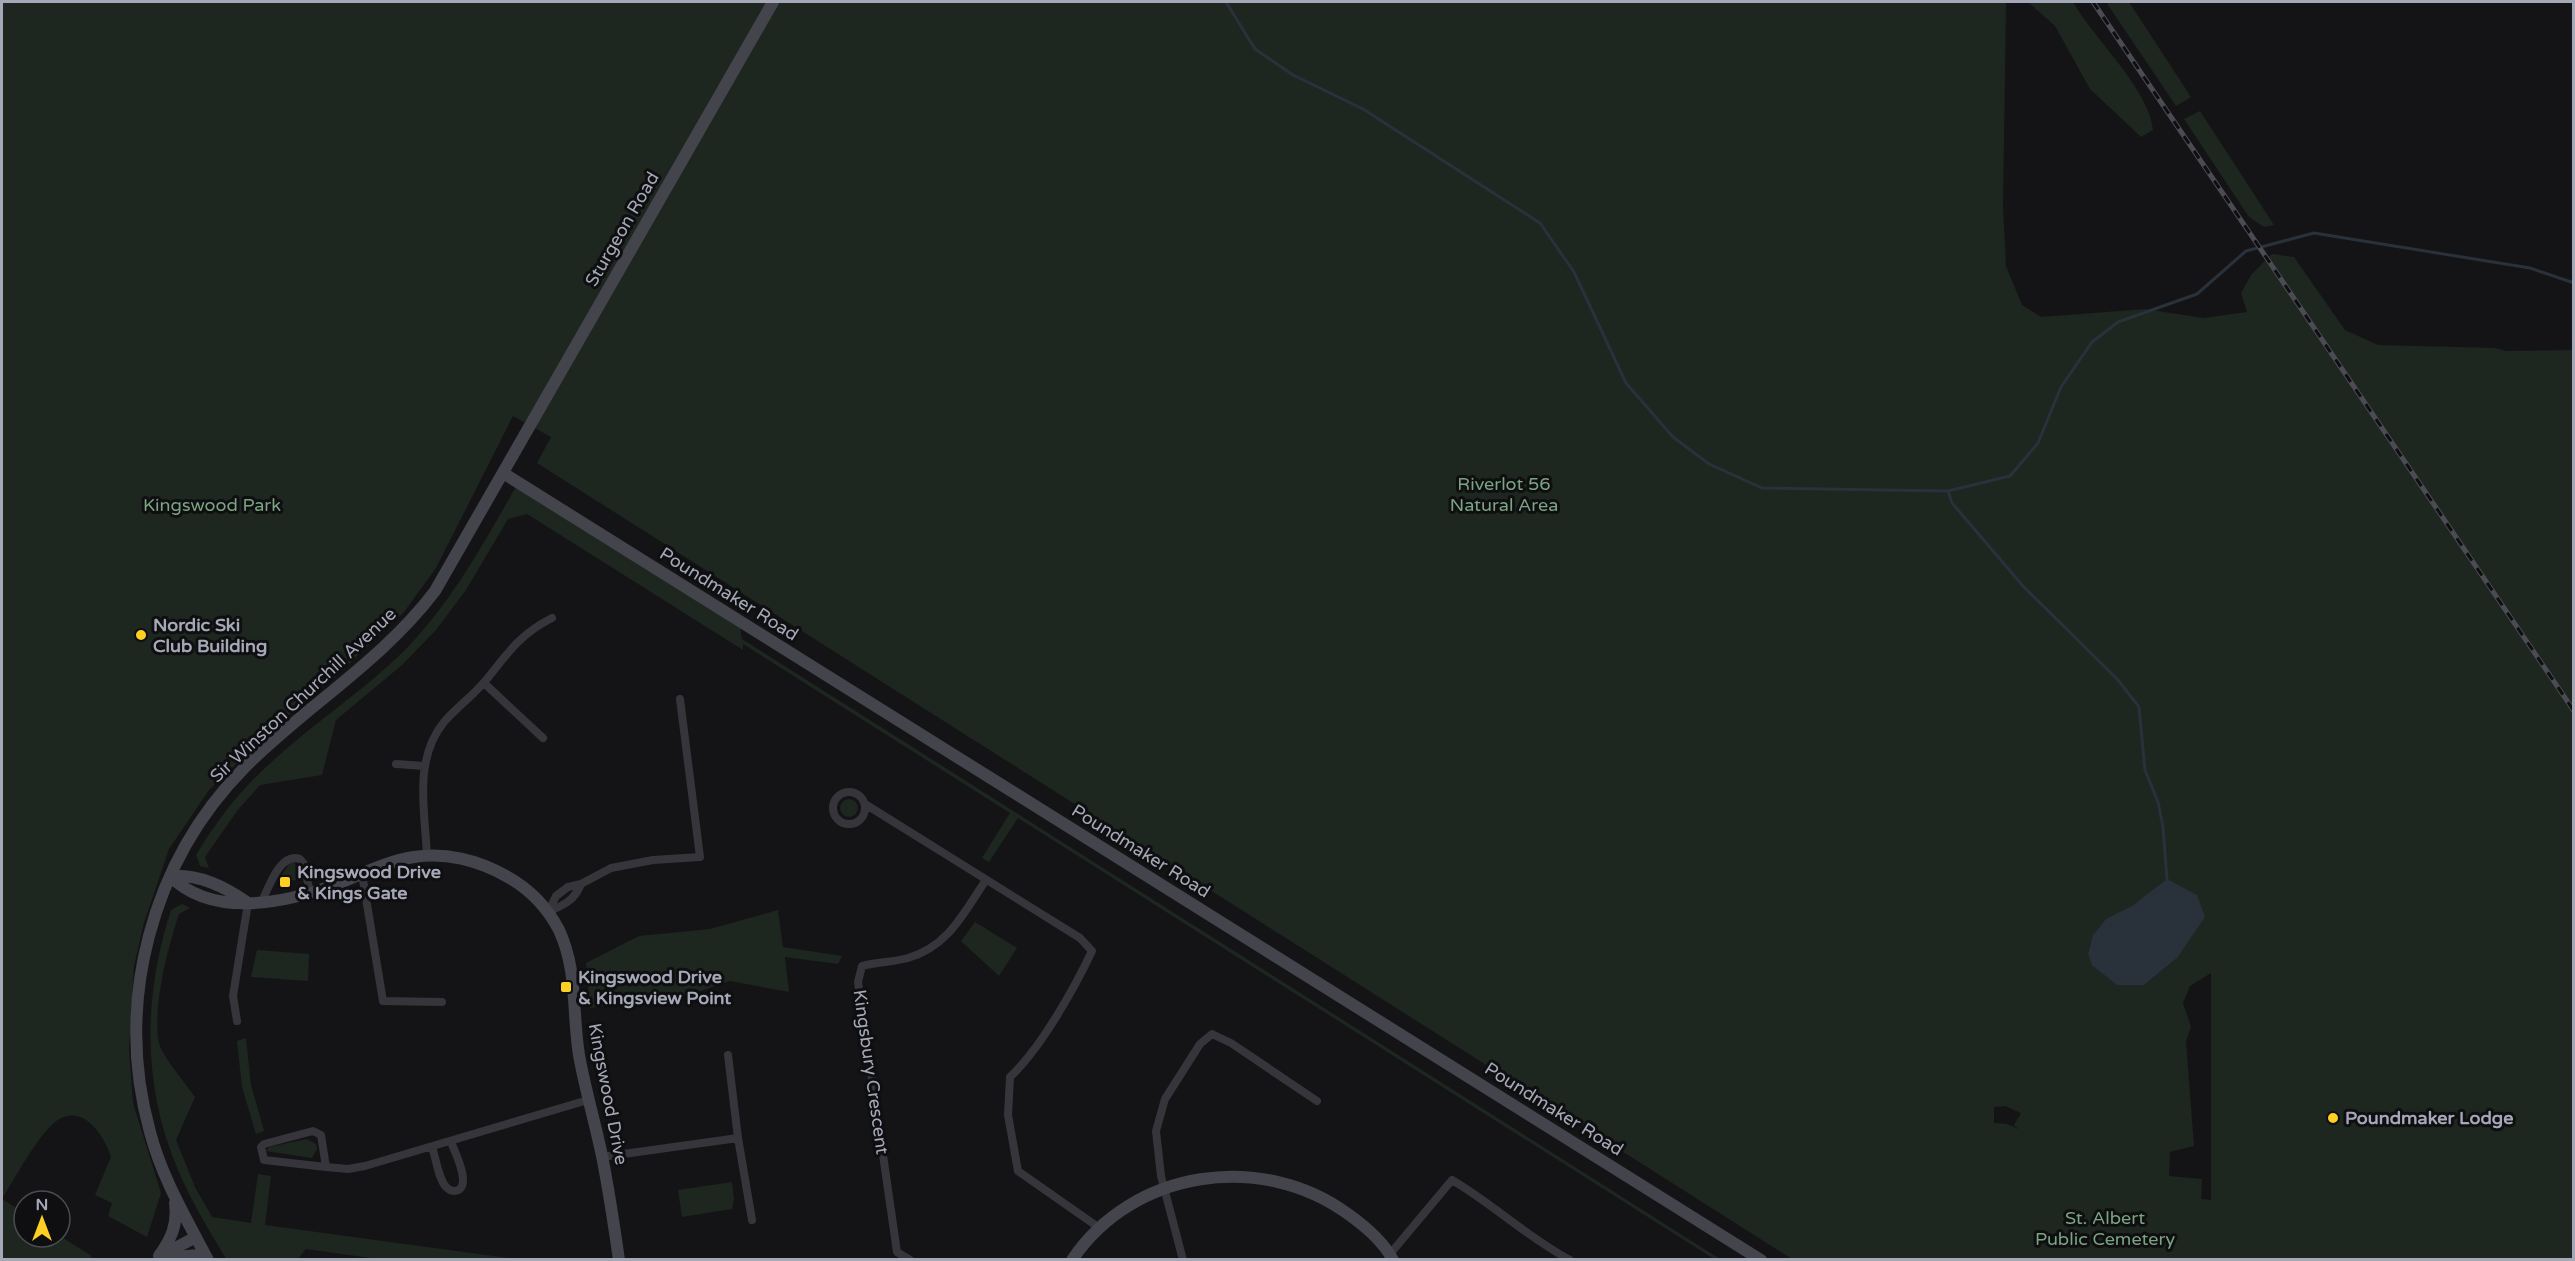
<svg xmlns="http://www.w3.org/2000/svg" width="2575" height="1261" viewBox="0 0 2575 1261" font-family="'Varela Round',sans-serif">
<rect width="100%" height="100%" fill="#141416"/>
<path fill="#1e2620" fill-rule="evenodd" d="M2,2H2006L2003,206L2006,266L2022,305L2041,317L2145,309L2203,318L2247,312L2241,293L2251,275L2272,254L2294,257L2345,330L2378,345L2495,348L2506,351L2573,350V1259H1792L537,463L551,437L513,416L436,568L404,612L336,676L279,723L209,790L169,849L144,923L134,966L129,1049L133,1103L161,1193L147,1237L108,1216L112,1203L95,1195L111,1157C104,1135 82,1101 55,1122C39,1134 13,1181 2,1199L24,1213V1237L60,1236L90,1255L93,1259H2ZM2167,879L2177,958L2144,985H2117L2088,952C2098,918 2106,923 2132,906C2144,898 2155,888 2167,879ZM2211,973V1200L2201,1199L2202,1179L2169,1176L2170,1152L2194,1146L2186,1041L2191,1027L2183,1003L2190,986ZM2005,1106L2021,1113L2014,1125L2018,1129L2007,1124L1994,1123V1107Z
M2028,2H2073C2094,39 2149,89 2153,130L2141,137L2090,89L2055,26Z
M2106,2H2129L2191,97L2176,106Z
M2200,111L2274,225L2264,227L2249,217L2184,119Z
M517,485L740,627L742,639L1720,1259H1714L1018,818L989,862L982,858L1010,813L743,644V650L527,514L508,519L466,590L436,630L402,665L336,720L322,775L260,785L237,811L205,857L209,868L200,866L196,855C211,830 228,806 248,785C295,735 355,699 404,651C452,602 483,544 517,485Z
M840 808a9 9 0 1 1 18 0a9 9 0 1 1-18 0Z
M294,862L302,877L297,880L281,882V876L290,863Z
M182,904L190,908L179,914C168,947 152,1008 159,1043C162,1056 186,1084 195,1097L176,1140L195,1187L212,1217L251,1223L258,1174L271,1176L265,1225L515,1259L385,1260L306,1249L298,1259H226C209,1230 191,1201 178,1170C142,1086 143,996 171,910Z
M778,910L783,947L842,956L838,964L785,957L789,992L730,981L692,994L590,1008L586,963L639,936L710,929Z
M975,922L1017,948L999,976L961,941Z
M257,950L309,954L308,981L251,977Z
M246,1038L251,1085L264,1131L256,1134L242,1087L237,1041Z
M307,1139L316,1144L317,1149L312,1158L266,1151L269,1147Z
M732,1182L734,1199L732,1209L682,1217L678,1190Z"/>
<path fill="#29313b" d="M2167,879L2197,895L2205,917L2177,958L2144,985H2117L2092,965L2088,953L2093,935L2106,919L2132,906Z"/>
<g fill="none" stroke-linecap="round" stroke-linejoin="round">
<path stroke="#29313b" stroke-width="3" d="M1226,2L1255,49L1293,75L1363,109L1540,223L1574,272L1626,383L1673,437L1709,464L1762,488L1948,491L2010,476L2038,443L2061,387L2092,342L2118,322L2197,294L2246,251L2314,233L2530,268L2574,283
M1948,491L1952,503L2023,586L2118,680L2139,707L2145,770L2158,802L2163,827L2167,879"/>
<path stroke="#35353b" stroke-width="8" d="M484,683L543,738
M396,764L424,766
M833 808a16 16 0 1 1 32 0a16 16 0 1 1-32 0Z
M865,804L1080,938L1092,951C1074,989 1041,1048 1010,1077L1008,1115L1018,1171L1098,1227
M427,856C425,811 413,760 444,722C457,707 474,695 486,680C508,653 520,634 552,618
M362,874L383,1001L442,1002
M262,901C269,887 280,852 300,859L304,864L310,893
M548,912L556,896L568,887L581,884L611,868L653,860L700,857L680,699
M548,912C564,905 575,900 581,884
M237,1021L233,996L248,903
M728,1055L738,1138L752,1220
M432,1147C436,1158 438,1178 446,1187C448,1189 451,1191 454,1191C474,1190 455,1152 451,1142
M602,1157L738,1138
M326,1167L264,1160L261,1147L264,1144L313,1131L321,1135L326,1167L348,1169L365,1166L588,1100
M1390,1254L1452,1180C1493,1204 1527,1237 1570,1260
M910,1260L897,1252L858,982L862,966C877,962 894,962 908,958C949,946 964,912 986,880
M1183,1260L1161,1176L1156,1131L1165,1099L1200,1044L1212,1034L1231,1043L1317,1101"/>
<path stroke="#43444c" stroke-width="12" d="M503,473L1761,1260
M170,876C213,919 286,903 337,884C362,874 387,861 414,857C445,852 478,860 506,876C528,888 547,907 559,930C578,971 572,1012 579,1055C585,1089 595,1122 602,1156C609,1191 614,1225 619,1260
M170,876C199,874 224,886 248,903
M162,1255L196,1237
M159,1256C171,1239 178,1225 175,1203
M164,1258L198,1255L205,1260
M208,1260C186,1218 162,1178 150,1132C114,1003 151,862 245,767C306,706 382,661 435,591L773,2
M1072,1260C1133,1169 1262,1151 1348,1214C1365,1226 1383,1241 1393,1260"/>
<defs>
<path id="rail" d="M2093,2L2574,711"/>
</defs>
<use href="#rail" stroke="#4a4b53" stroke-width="5"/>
<use href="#rail" stroke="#0f0f11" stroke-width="3" stroke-dasharray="9" stroke-linecap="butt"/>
</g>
<g fill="#fecf24" stroke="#0f0f11" stroke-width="2">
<circle cx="141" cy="635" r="6"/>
<rect x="279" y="876" width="12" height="12" rx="3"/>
<rect x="560" y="981" width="12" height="12" rx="3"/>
<circle cx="2333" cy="1118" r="6"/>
</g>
<g text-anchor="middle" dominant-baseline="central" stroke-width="6" stroke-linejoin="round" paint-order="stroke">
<g font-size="18" fill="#a5a8b7" stroke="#0f0f11">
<text transform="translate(622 229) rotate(-60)">Sturgeon Road</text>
<text transform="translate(729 594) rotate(32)">Poundmaker Road</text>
<text transform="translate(303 695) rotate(-43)">Sir Winston Churchill Avenue</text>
<text transform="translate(1141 851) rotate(32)">Poundmaker Road</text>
<text transform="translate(871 1072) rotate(82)">Kingsbury Crescent</text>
<text transform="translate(608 1094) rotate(79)">Kingswood Drive</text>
<text transform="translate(1554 1109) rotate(32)">Poundmaker Road</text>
</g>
<g font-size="18" fill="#7aa482" stroke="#0f0f11">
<text x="1504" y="484">Riverlot 56<tspan x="1504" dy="21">Natural Area</tspan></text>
<text x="212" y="505">Kingswood Park</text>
<text x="2105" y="1218">St. Albert<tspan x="2105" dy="21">Public Cemetery</tspan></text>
</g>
<g font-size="18" font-weight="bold" fill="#a5a8b7" stroke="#0f0f11" text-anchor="start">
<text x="153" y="625">Nordic Ski<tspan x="153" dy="21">Club Building</tspan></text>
<text x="297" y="872">Kingswood Drive<tspan x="297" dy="21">&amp; Kings Gate</tspan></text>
<text x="578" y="977">Kingswood Drive<tspan x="578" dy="21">&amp; Kingsview Point</tspan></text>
<text x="2345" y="1118">Poundmaker Lodge</text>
</g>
</g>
<rect width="2575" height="1261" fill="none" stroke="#a5a8b7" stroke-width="6"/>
<g transform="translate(42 1219)"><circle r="28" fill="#0f0f11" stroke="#4b4c53" stroke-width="1.5"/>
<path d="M0-4.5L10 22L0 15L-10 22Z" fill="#fecf24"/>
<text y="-9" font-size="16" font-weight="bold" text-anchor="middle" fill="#a5a8b7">N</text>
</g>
</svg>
